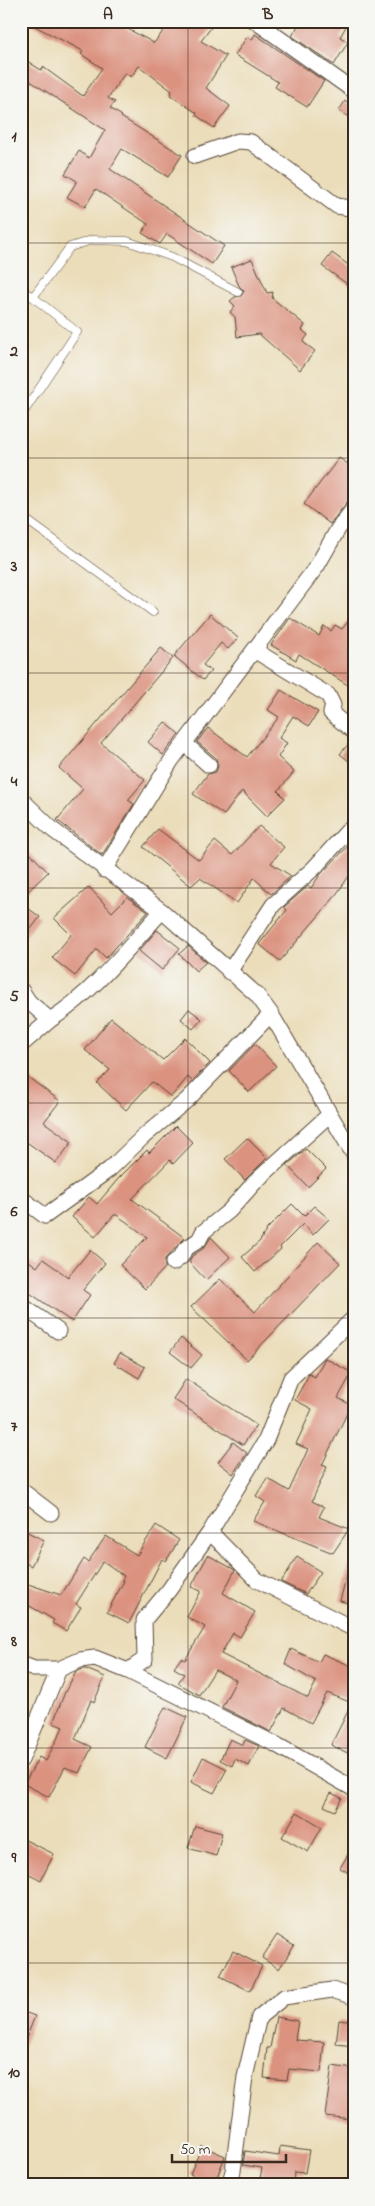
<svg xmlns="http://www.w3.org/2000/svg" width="375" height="2206" viewBox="0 0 375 2206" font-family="'Indie Flower',sans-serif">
<rect width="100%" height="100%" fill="#f6f6f2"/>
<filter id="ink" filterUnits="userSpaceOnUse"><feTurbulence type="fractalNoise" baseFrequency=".02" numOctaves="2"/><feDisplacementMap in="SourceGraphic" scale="10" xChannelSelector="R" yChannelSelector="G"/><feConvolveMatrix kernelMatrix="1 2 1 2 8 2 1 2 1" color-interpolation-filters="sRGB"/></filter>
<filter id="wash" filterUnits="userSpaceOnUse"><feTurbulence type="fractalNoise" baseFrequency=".0096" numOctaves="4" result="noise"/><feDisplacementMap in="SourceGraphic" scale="20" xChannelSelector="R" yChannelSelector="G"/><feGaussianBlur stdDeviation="1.12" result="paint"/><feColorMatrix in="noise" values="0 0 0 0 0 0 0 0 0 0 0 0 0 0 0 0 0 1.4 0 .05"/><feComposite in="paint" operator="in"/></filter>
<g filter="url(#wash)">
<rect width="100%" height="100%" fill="#ebddb9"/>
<g id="blocks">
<path fill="#db9380" d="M25,21H130L126,28L154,43L171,21H216L201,41L226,56L206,88L230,106L214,128L196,115L197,113L170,95L172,91L139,66L131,77L125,73L108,98L115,102L110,108L122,116L121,117L182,155L168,177L122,149L110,169L224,246L212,264L167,234L160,244L142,233L148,224L96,189L85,207L67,197L77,181L65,174L79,151L89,158L105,130L21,75V57L41,70L43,67L83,96L102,68L81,54L83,51Z
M301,21H349L340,37L348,42L334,65L292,36Z
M255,34L324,81L307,107L275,87L278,82L235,55L247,37L252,40Z
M345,101L354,105V120L339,111Z
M332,253L354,269V289L322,266Z
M252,259L267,293L273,292L272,298L305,325L302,330L308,335L303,342L315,351L300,370L259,334L237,337L235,317L230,312L235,306L230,301L235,297L241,296L244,291L239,286L231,267Z
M339,458L354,468V499L347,502L330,524L304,504Z
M210,614L238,638L228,649L221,643L203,665L211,671L203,680L174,656Z
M354,614V689L299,654L296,660L271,645L290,618L319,636L324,626L331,631L335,625L342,629Z
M161,648L173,658L101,743L145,780L128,800L134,804L102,855L57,820L83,789L59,768Z
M281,690L318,712L309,726L293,716L279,738L287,743L278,757L294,772L278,791L285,798L267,816L242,791L224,815L193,794L208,774L216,772L218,766L216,758L197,742L208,728L247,757L279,717L268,710Z
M165,722L179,734L163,755L148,742Z
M351,741H354V765L340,754Z
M259,826L284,847L271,863L291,876L271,894L254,878L237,903L200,878L191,886L143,847L158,829L199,860L215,841L232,855Z
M354,840V869L333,899L280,961L259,944L287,910L284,907L308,886L311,888L320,875Z
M28,851L48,872L21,898V858Z
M89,887L112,912L127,897L148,912L106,958L97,949L75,976L52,958L71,935L54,918Z
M21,903L40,917L21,942Z
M157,930L180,948L162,970L139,951Z
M188,946L206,962L196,971L179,954Z
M189,1009L202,1019L193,1029L181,1019Z
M111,1018L163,1060L185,1038L210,1063L192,1081L188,1077L171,1097L152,1082L126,1110L97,1083L110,1070L85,1050Z
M255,1044L276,1066L249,1092L229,1071Z
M21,1072L60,1101L44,1122L72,1142L56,1163L21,1138Z
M176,1126L193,1143L173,1164L170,1160L132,1199L185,1238L165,1259V1268L145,1289L120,1265L147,1237L117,1215H114L95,1237L72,1217L89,1197L97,1204L118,1179L147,1150L149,1153Z
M247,1138L267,1158L245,1180L225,1159Z
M306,1149L326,1169L308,1187L287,1165Z
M292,1204L304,1216L314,1206L329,1219L313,1235L303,1224L280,1247L281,1249L255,1272L242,1257L260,1241L267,1229Z
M211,1237L230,1257L206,1280L189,1262L192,1256L204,1248Z
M318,1242L340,1263L247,1360L191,1307L220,1279L255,1312Z
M90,1250L105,1263L83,1290L90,1295L72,1322L21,1287V1255L37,1267L43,1259L68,1277Z
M181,1338L202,1355L191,1368L170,1352Z
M120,1353L145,1367L139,1378L114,1363Z
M325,1358L352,1373L338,1398L351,1405L322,1465L327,1467L312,1501L324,1507L319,1517L349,1529L333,1553L253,1521L265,1502L256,1496L267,1478L289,1491L308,1449L296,1444L312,1409L295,1400L309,1374L315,1377Z
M186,1379L256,1425L243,1445L173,1399Z
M233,1442L247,1453L233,1474L218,1462Z
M156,1525L179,1540L166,1561L162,1559L129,1623L107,1612L124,1581L122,1580L124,1576L103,1561L76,1604L81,1607L66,1631L52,1623L54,1620L21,1601L28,1584L61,1595L84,1559L88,1562L106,1536L137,1555Z
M21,1529L44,1540L31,1566L21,1561Z
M208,1555L235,1570L223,1593L255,1612L240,1637L233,1633L221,1654L308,1698L316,1682L285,1664L291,1649L319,1662L323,1654L354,1667V1756L331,1745L352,1703L327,1693L311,1723L284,1708L271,1732L222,1707L236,1680L215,1670L199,1695L178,1683L184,1674L174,1668L181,1658L185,1660L205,1627L187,1617L201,1591L191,1587Z
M297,1557L321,1572L306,1594L281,1582Z
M350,1563L354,1564L352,1604L340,1601Z
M83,1669H86L105,1677L94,1702L91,1700L75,1739L92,1747L79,1773L65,1767L49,1797L24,1784L39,1757L46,1761L63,1727L53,1723L65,1692L76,1672Z
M165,1707L187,1717L167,1758L145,1747Z
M230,1739L243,1745L245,1740L259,1746L249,1766L235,1759L232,1766L220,1760Z
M203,1757L227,1769L214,1793L191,1782Z
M331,1793L342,1798L335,1811L324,1806Z
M297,1812L322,1827L308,1852L282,1837Z
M195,1826L222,1833L216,1856L188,1848Z
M21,1838L54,1854L41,1880L21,1870Z
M354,1844V1876L340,1868Z
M277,1935L294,1946L279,1969L262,1958Z
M233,1951L262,1966L250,1991L220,1976Z
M21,2011L35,2016L22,2049H21Z
M276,2017L298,2021L295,2040L324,2042L321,2072L289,2069L287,2080L264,2078L267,2048H270Z
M339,2020L354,2022V2046L336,2044Z
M332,2066L354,2069L351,2119L325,2116Z
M202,2146L225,2156L214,2185L190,2174Z
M280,2146L309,2150L305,2173L294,2172L293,2185H259L262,2168L243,2165L245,2151L279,2156Z"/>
</g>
</g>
<g filter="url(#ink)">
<use href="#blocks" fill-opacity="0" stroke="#554535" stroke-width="1"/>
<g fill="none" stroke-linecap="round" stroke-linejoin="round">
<defs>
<path id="service" d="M21,290L33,297L77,332L21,416
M33,297L70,247L92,240L127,241L172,257L238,292
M21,516L153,612"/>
<path id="minor" d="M255,21L354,91
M195,156L238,141L251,142L337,206L350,208L354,206
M254,650L328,695L333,705L331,713L354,732
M185,744L209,765
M21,799L53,830L162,911L257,995L271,1014L354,1155
M104,870L171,761L317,566L338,529L354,508
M229,972L273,905L314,868L354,824
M21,990L29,1002L50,1020C94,992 127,949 162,911
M21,1045L50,1020
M21,1198L45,1216L110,1169L143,1137L187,1100L271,1014
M173,1263L181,1257L185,1249L199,1240L203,1232L229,1211L255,1182L330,1114
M21,1305L58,1331
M21,1490L51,1513
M210,1532L257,1580L354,1629
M21,1664L34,1669H59L80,1660L95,1658L128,1671L275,1744L354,1789
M128,1671L145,1659L144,1620L169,1590L210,1532L266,1440L291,1378L354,1318
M21,1760L59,1669
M229,2185L233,2171L245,2077L259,2017L284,1997L332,1990L354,1997"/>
</defs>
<use href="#service" stroke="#554535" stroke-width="9"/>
<use href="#minor" stroke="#554535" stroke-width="17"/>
<use href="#service" stroke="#fff" stroke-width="8"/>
<use href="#minor" stroke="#fff" stroke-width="15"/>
</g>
</g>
<path fill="none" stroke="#3b2a1e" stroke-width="1" stroke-opacity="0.55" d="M188,21V2185M21,243H354M21,458H354M21,673H354M21,888H354M21,1103H354M21,1318H354M21,1533H354M21,1748H354M21,1963H354"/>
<rect width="375" height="2206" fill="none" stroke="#f6f6f2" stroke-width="55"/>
<path d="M172 2154v8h114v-8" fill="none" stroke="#3b2a1e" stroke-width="2.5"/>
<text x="180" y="2154" font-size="15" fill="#3b2a1e" stroke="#f6f6f2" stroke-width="4" paint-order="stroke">50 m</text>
<rect x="28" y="28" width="320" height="2150" fill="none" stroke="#3b2a1e" stroke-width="2"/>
<g font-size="16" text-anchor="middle" font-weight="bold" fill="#3b2a1e">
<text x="108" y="19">A</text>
<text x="268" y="19">B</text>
<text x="14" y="141">1</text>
<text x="14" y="356">2</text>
<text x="14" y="571">3</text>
<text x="14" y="786">4</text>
<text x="14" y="1001">5</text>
<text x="14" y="1216">6</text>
<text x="14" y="1431">7</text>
<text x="14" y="1646">8</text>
<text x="14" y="1862">9</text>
<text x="14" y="2077">10</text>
</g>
</svg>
